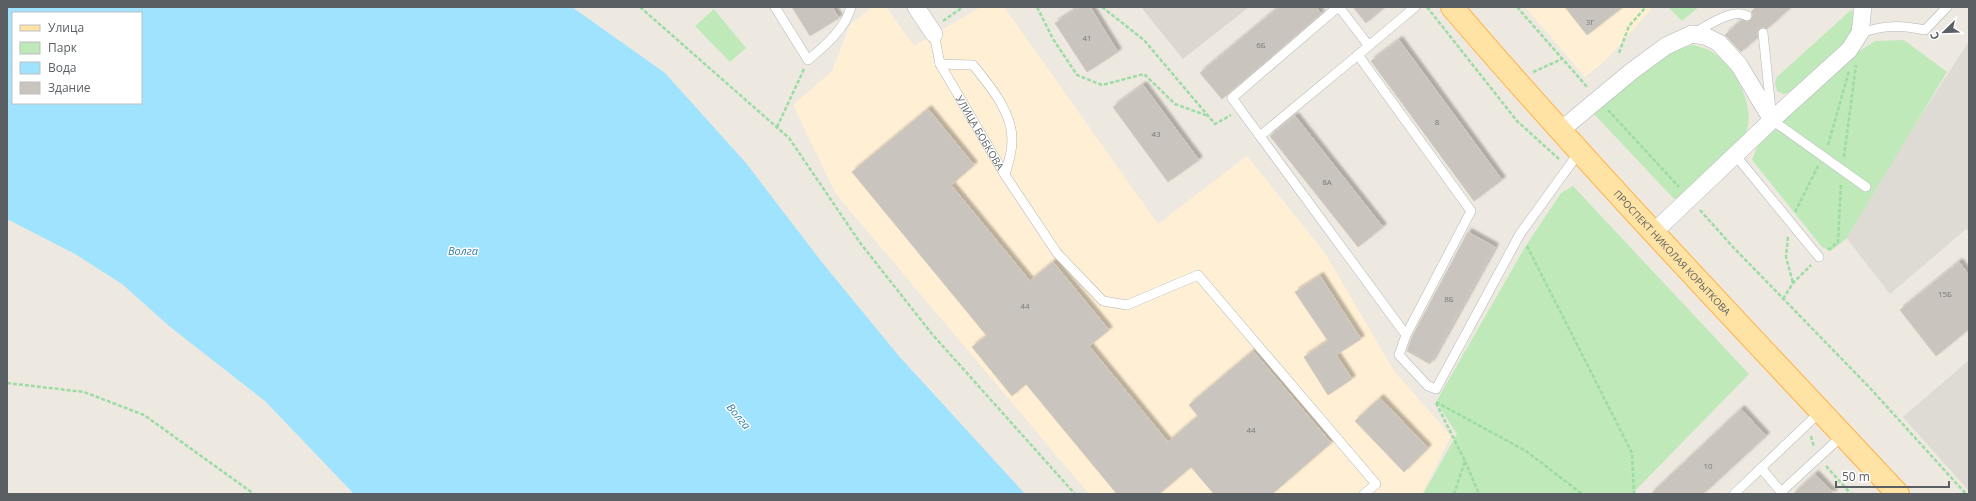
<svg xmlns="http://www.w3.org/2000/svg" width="1976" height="501" viewBox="0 0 1976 501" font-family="'Open Sans',sans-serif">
<defs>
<filter id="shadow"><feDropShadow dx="3.5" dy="-3.5" stdDeviation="1" flood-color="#0004"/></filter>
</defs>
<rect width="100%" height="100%" fill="#eee9e0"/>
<path fill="#ffefd4" d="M872,7H886L914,46L981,7H1004L1158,224L1247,156L1325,253L1394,371L1451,436L1422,494H1089L836,194L793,105L832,71L850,25Z
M1525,7H1653L1607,59L1585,77Z"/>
<path fill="#dedbd5" d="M1969,41V232L1966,229L1890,294L1844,235Z
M1969,360V491L1903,417Z"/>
<path fill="#ddd8cf" d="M1141,7H1249L1183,59Z"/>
<path fill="#c0e9ba" d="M1668,7H1699L1682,21Z
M714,9L746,48L730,62L695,26Z
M1851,10L1855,16V25L1848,39L1792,92L1783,94L1777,91L1775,83L1777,77Z
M1904,40L1947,72L1846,239L1831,251L1822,247L1752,160L1758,144L1856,53L1875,41Z
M1694,45C1699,47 1706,48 1711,51C1734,65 1755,104 1747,130C1743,142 1692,186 1680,197L1674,199L1594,114L1620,90L1672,49Z
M1573,186L1749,374L1632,494H1423L1457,434L1436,402L1525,247L1561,193Z"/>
<path fill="#9fe3ff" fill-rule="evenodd" d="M7,7H572L665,73L746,163L821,261L898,355L1025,494H354L265,401L169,326L122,284L75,254L7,219ZM13,13H141V103H13Z"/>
<path fill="#c9c4bd" stroke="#d3cabe" filter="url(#shadow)" d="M792,7H832L839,18L810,36Z
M1080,7H1090L1118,52L1087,72L1055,23Z
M1279,7H1316L1321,14L1222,99L1200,73Z
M1353,7H1385L1366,23Z
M1565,7H1623L1587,35Z
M1756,7H1791L1767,29L1763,27L1759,28L1757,38L1741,52L1725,35L1742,20L1748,22L1751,20L1753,15L1751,12Z
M1399,40L1502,180L1474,201L1371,61Z
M1143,85L1199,160L1168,182L1113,107Z
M928,109L974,165L951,185L1030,281L1053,262L1109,330L1089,346L1168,442L1198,416L1189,405L1253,351L1331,443L1272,494H1214L1191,467L1159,494H1117L1026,384L1012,396L972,347L987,336L852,172Z
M1295,116L1383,227L1358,247L1270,136Z
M1468,232L1495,247L1430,364L1407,351L1412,337Z
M1959,262L1969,275V329L1936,356L1900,310Z
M1320,276L1361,339L1336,355L1352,379L1328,395L1304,357L1328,341L1295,292Z
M1380,398L1428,448L1404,472L1355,421Z
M1741,409L1766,436L1703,494H1651Z
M1815,474L1834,494H1793Z"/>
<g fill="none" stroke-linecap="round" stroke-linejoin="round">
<defs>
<g id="lane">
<path d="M775,7L808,60C825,46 845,29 851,7"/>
<path d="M1338,7L1232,98L1406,335"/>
<path d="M1339,7L1369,46"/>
<path d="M1415,7L1358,55L1471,211L1406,335L1399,355L1428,386L1436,389L1520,234L1580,151"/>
<path d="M1694,33C1707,26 1734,7 1747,16"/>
<path d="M1763,33L1772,120L1866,187"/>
<path d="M1860,33C1885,25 1900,25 1925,30L1947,7"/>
<path id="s1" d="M934,34L940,64L1005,175L1057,253L1103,301L1127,305L1198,275L1376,484L1364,494"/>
<path d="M940,64L973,65C990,86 1013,113 1012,141C1012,152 1008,164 1005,175"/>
<path d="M1260,136L1358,55"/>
<path d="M1736,156L1819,257"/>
<path d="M1761,468L1783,494"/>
<path d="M1781,492L1843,435"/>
<path d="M1734,494L1821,411"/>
</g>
<path id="street" d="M916,7L934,34
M1772,120L1849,50L1860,33L1863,7
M1561,130L1632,71L1666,46L1692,34L1705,36L1719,43L1739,65L1772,120L1654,232"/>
<g id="primary">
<path id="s2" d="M1452,7C1595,174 1748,333 1898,494"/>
</g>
</defs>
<use href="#lane" stroke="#b2b6ba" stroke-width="10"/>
<use href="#street" stroke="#b2b6ba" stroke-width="18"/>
<use href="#primary" stroke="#ffb148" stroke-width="24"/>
<path stroke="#9bdca3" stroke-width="2.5" stroke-dasharray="4 2" stroke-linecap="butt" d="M640,7L789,138L861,244L932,334L1075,494
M1037,7L1053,39L1077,75L1102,85L1144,74L1175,104L1208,116
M1102,7L1144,40L1215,124L1231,115
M1427,7L1517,121L1560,160
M1517,7L1588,88
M943,21L963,7
M1619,53L1629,26L1646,7
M1533,72L1562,59
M1608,110L1679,187
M777,127L804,69
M1828,145L1849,71
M1844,157L1856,65
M1700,210L1732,246L1870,388L1966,494
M1795,212L1818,166
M1788,237L1786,257L1793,283
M1527,246L1632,453L1634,494
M1828,250L1838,242L1841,184
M1783,299L1793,283L1811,265
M7,383L84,392L144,415L254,494
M1436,402L1526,451L1582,494
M1436,403L1465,461L1454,494
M1811,436L1814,447
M1465,461L1479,494
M1826,466L1851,494"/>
<use href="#lane" stroke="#fff" stroke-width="9"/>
<use href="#street" stroke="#fff" stroke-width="17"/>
<use href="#primary" stroke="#ffe3a4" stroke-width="22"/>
</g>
<g text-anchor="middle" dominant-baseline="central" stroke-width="3" stroke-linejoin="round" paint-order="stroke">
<g font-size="8" fill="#75787a">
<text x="1590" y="21">3Г</text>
<text x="1087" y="37">41</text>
<text x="1261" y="44">6Б</text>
<text x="1437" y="121">8</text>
<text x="1156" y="133">43</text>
<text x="1327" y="181">8А</text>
<text x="1945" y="293">15Б</text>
<text x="1449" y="298">8Б</text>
<text x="1025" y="305">44</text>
<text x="1251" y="429">44</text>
<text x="1708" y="465">10</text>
</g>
<g font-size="10" fill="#595f63" stroke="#fff">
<text stroke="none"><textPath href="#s1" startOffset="110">УЛИЦА БОБКОВА</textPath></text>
<text stroke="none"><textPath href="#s2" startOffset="330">ПРОСПЕКТ НИКОЛАЯ КОРЫТКОВА</textPath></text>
</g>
<g font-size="11" font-style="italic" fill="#2e7ca9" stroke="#fff">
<text x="463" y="250">Волга</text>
<text transform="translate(739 416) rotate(50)">Волга</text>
</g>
</g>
<rect width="1976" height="501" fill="none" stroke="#595f63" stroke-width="16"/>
<rect x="12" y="12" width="130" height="92" fill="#ffffff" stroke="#bdbfc1"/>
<rect x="20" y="25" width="20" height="6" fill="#ffe3a4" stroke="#bdbfc1"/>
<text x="48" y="32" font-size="12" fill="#595f63">Улица</text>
<rect x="20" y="42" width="20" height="12" fill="#c0e9ba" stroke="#bdbfc1"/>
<text x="48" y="52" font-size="12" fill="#595f63">Парк</text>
<rect x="20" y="62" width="20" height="12" fill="#9fe3ff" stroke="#bdbfc1"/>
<text x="48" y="72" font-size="12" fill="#595f63">Вода</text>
<rect x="20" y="82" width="20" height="12" fill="#c9c4bd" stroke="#bdbfc1"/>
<text x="48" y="92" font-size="12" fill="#595f63">Здание</text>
<g transform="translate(1944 32) rotate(247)" stroke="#ffffff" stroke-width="3" paint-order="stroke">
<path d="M0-3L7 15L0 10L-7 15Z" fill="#595f63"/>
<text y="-6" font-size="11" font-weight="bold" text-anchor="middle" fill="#595f63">С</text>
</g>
<path d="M1836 481v6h113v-6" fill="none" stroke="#595f63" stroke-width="2"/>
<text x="1842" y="481" font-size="12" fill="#595f63" stroke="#ffffff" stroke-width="3" paint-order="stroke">50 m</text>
</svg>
